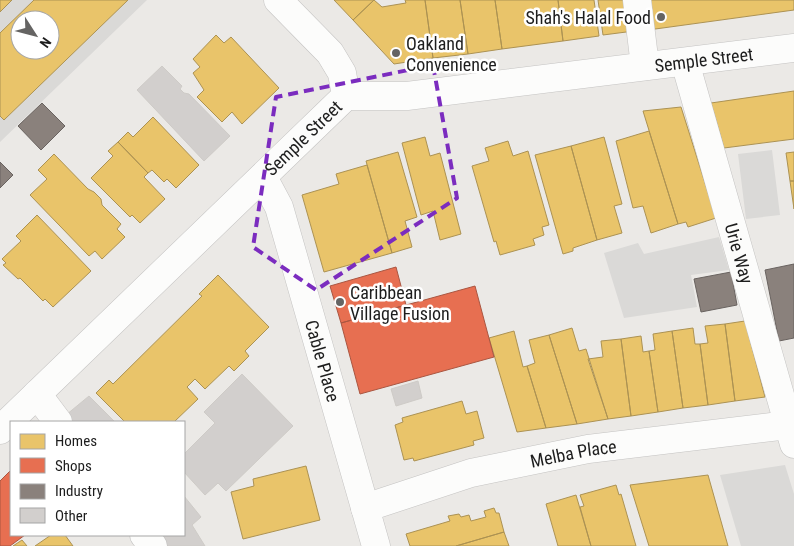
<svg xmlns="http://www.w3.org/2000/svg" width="794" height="546" viewBox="0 0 794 546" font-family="'Roboto Condensed',sans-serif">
<rect width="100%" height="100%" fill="#ebe9e6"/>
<path fill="#dad9d7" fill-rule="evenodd" d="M0,0H147L0,142ZM20,20H50V50H20Z
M772,150L780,215L746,219L738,154Z
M719,237L729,270L691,275L697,307L624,318L604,253L638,243L644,254Z
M785,465L794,494V546H741L720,475Z"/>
<path fill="#e9c46a" stroke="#ac9253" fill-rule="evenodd" d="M0,0H12L0,12Z
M34,0H128L4,120L0,116V33ZM20,20H50V50H20Z
M334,0H374L353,20Z
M374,0L382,7L406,3L405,0H425L433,58L394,64L353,20Z
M425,0H460L468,54L433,58Z
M460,0H495L502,49L468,54Z
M495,0H558L563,41L502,49Z
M558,0H594L599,36L563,41Z
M598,0H630L634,31L603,35Z
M644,0H794V10L648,30Z
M216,35L224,43L231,37L279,88L242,124L232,112L222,122L197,97L204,90L193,73L200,67L193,59Z
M794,91V139L724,148L711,103Z
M681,107L716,218L688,227L686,222L678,224L643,111Z
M153,117L199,165L176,188L167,179L164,182L152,170L148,173L118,142L128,132L133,137Z
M649,131L678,224L651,233L643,206L633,208L616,141Z
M425,137L430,156L440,153L461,234L440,240L433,211L421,215L402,143Z
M604,137L622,204L614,206L622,233L597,240L571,146Z
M508,141L513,156L528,151L549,225L542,227L544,235L533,239L535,245L500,255L496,241L494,242L472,166L489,161L485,148Z
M118,142L148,173L144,177L165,199L140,223L132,215L130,217L91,178L113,156L108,151Z
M571,146L597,240L573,248V251L563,254L535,155Z
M398,152L417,217L405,221L412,247L392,253L366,161Z
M794,152V181H790L786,153Z
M54,154L88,189L94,192L101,199L102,205L121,224L117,229L125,237L102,259L95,251L89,256L30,195L47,179L38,170Z
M367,165L392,253L324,272L302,195L339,184L336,174Z
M790,181H794V209Z
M37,215L91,271L53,307L45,299L43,301L20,278L18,279L3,265L6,263L2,259L21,241L16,236Z
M218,275L269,327L245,351L249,356L234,371L229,366L205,389L195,379L187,387L198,399L174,422H125L96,393L109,380L113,384L202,296L199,294Z
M745,321L765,397L735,401L725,324Z
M725,324L735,401L708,405L700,344L708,343L705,326Z
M572,328L579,351L586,349L608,419L577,424L549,335Z
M693,328L695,344H700L708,405L683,408L672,331Z
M514,331L523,367L527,366L546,428L517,432L489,338Z
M672,331L683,408L658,412L649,351L655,350L653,334Z
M549,335L577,424L546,428L527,366L535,363L529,340Z
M641,336L643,352L649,351L658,412L631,416L621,339Z
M621,339L631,416L608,419L588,359L603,357L601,341Z
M462,401L466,414L477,411L484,438L473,441L474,445L414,461L413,458L404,460L395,425L403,422L402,418Z
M306,466L320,520L243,539L231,492L254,486L253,479Z
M708,475L728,546H649L630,485Z
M616,485L619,495L621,494L636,546H591L580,507L584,506L580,495Z
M576,495L591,546H558L546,504Z
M494,508L496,513H499L504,532L456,546H410L406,534L450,521L448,516L459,514L461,517L469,515L471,521L486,517L484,511Z
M504,532L509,546H456Z
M51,535H65L73,546H35Z
M22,540L27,546H13Z"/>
<path fill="#e76f51" stroke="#aa5641" d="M396,267L406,305L341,323L330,286Z
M475,286L494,357L360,394L341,323Z
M11,470V535H25L10,546H0V481Z"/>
<path fill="#8a817c" stroke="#696360" d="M42,103L65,126L41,150L18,126Z
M0,162L13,175L0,188Z
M794,264V338L779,341L765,270Z
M731,272L737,305L701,312L694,279Z"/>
<path fill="#d2cfcd" stroke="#cecbc7" d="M162,66L182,86L180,89L184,93L189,94L230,136L204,161L137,90Z
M242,374L293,426L226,491L218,483L205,495L184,472V454L215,423L204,412Z
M418,381L422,398L396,406L391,389Z
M89,396L115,422H72L66,415Z
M184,496L201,517L192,525L205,546H165L157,535H184Z"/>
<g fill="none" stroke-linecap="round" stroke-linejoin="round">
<defs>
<g id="minor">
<path d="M278,0L330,53L342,73L346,96"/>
<path d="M637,0L645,66"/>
<path id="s1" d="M685,62L794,444"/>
<path id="s2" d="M263,177L279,207L376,546"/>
<path d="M37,394L58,422"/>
<path id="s3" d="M0,430L346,96H407L794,48"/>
<path id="s4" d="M365,508L471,473L588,449L788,425"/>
<path d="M144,535L153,546"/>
</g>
</defs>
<use href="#minor" stroke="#c4c3c2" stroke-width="29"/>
<use href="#minor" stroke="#fcfcfb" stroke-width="28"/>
</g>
<path fill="none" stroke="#7b2cbf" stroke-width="4" stroke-dasharray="10 6" stroke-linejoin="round" d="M433,65L457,198L316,290L253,247L276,97Z"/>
<g fill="#656463" stroke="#fff" stroke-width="2">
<circle cx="661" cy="17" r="5"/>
<circle cx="396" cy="53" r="5"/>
<circle cx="340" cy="302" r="5"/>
</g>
<g text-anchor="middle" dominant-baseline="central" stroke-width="5" stroke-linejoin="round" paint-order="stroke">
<g font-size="18" fill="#1d1d1d" stroke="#fff" text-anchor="start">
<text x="651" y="17" text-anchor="end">Shah's Halal Food</text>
<text x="406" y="43">Oakland<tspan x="406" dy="21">Convenience</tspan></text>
<text x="350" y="292">Caribbean<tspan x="350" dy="21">Village Fusion</tspan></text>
</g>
<g font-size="18" fill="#1d1d1d" stroke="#fff">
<text stroke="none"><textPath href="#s3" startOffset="841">Semple Street</textPath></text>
<text stroke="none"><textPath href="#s3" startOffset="421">Semple Street</textPath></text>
<text stroke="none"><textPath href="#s1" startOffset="199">Urie Way</textPath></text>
<text stroke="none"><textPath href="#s2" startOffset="194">Cable Place</textPath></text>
<text stroke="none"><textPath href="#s4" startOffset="216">Melba Place</textPath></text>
</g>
</g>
<rect x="10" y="421" width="175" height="115" fill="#ffffff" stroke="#a5a5a5"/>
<rect x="20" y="434" width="25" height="15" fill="#e9c46a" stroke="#a5a5a5"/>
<text x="55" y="446" font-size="15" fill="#1d1d1d">Homes</text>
<rect x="20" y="458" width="25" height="15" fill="#e76f51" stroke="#a5a5a5"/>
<text x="55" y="471" font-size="15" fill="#1d1d1d">Shops</text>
<rect x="20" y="484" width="25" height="15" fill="#8a817c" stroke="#a5a5a5"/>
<text x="55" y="496" font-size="15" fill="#1d1d1d">Industry</text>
<rect x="20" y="508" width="25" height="15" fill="#d2cfcd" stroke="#a5a5a5"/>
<text x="55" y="521" font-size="15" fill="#1d1d1d">Other</text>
<g transform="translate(35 35) rotate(126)"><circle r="24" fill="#ffffff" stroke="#a5a5a5"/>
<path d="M0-4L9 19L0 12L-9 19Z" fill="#656463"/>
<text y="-8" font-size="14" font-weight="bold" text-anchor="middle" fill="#1d1d1d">N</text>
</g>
</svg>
